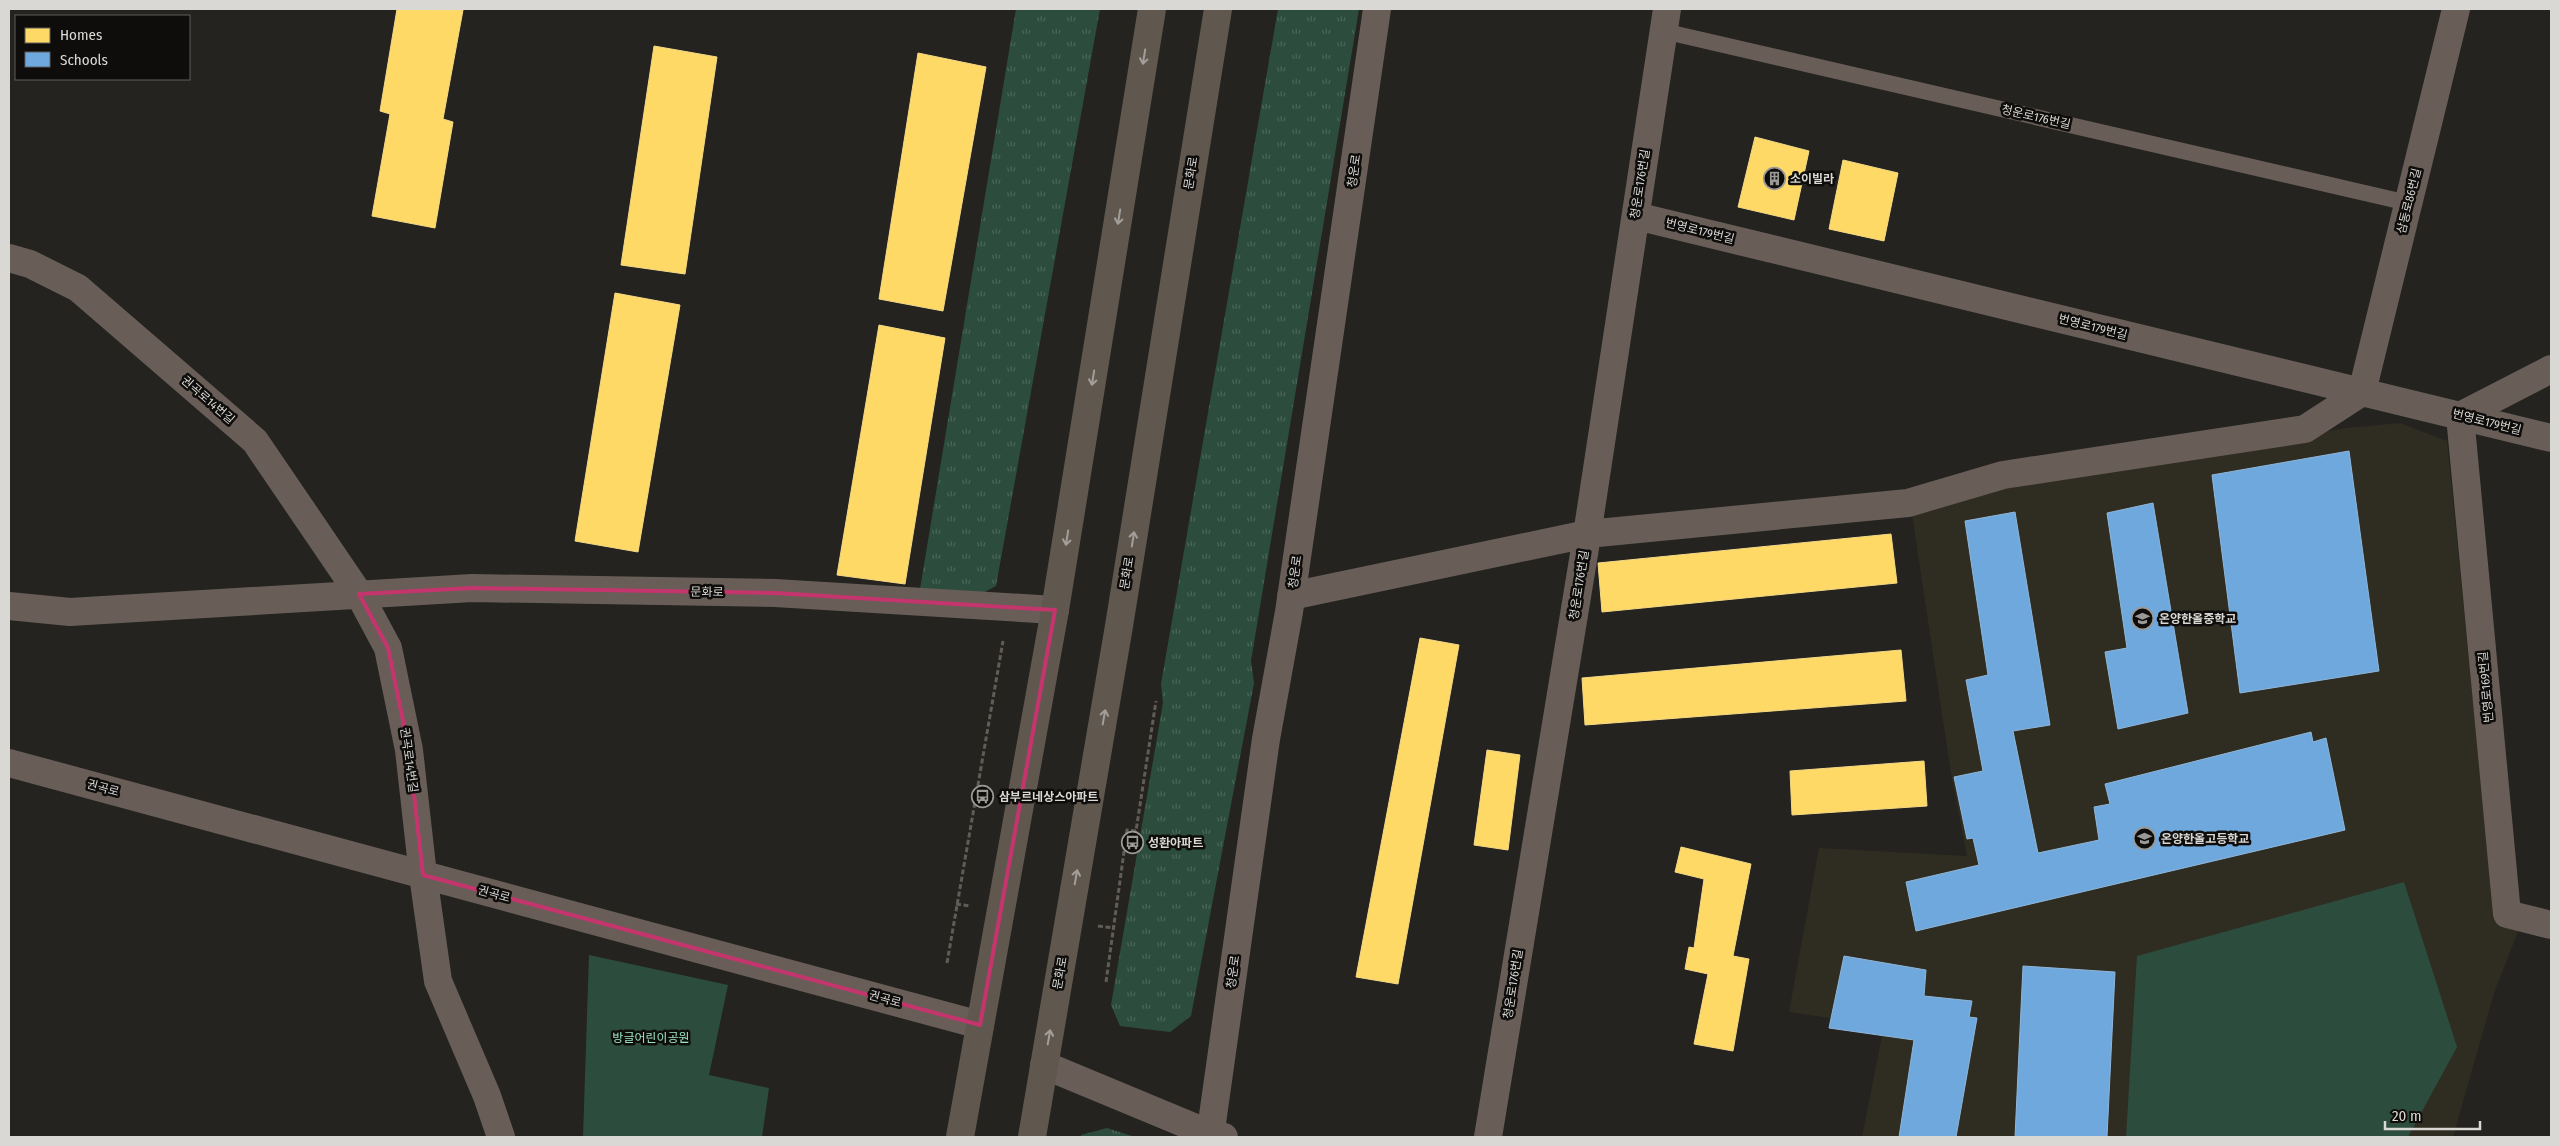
<svg xmlns="http://www.w3.org/2000/svg" width="2560" height="1146" viewBox="0 0 2560 1146" font-family="'Fira Sans Condensed','Noto Sans KR',sans-serif">
<defs>
<pattern id="grass-tufts" width="24" height="20" patternUnits="userSpaceOnUse" patternTransform="scale(1.25)"><rect width="24" height="20" fill="#2c4d3e"/><path d="M3 7l-1-3M5 7V3M7 7l1-3M15 17l-1-3M17 17v-4M19 17l1-3" fill="none" stroke="#4a6659"/></pattern>
</defs>
<rect width="100%" height="100%" fill="#24231f"/>
<path fill="#2f2d22" d="M2400,423L2447,441L2494,912L2518,932L2494,993L2453,1137H1862L1884,1026L1789,1012L1819,848L1967,856L1951,773L1911,508L2005,482L2347,428Z"/>
<path fill="url(#grass-tufts)" d="M1016,9H1100L996,586L981,594L920,589Z
M1278,9H1359L1251,661L1254,683L1191,1016L1170,1032L1120,1026L1111,1005L1163,703L1161,684Z
M1107,1128L1135,1137H1081V1135Z"/>
<path fill="#2c4d3e" d="M2404,882L2457,1047L2408,1137H2126L2137,956Z
M589,955L728,985L709,1075L769,1088L762,1137H583Z"/>
<path fill="#ffd966" stroke="#f4d987" d="M397,9L463,10L443,119L453,122L435,228L372,216L390,114L380,111Z
M654,46L717,57L685,274L621,265Z
M918,53L986,67L943,311L879,299Z
M1755,137L1809,151L1794,220L1738,207Z
M1843,160L1898,173L1884,241L1829,229Z
M615,293L680,305L638,552L575,541Z
M879,325L945,338L905,584L837,575Z
M1891,534L1897,583L1602,612L1598,563Z
M1420,638L1459,645L1398,984L1356,977Z
M1901,650L1906,701L1585,725L1582,678Z
M1487,750L1520,755L1508,850L1474,845Z
M1924,761L1927,806L1792,815L1790,771Z
M1681,847L1751,864L1733,956L1749,959L1733,1051L1694,1044L1708,974L1685,969L1689,947L1694,948L1704,879L1675,872Z"/>
<path fill="#6fa8dc" stroke="#8fb6da" d="M2349,451L2379,671L2240,693L2212,475Z
M2153,503L2188,713L2118,729L2105,652L2127,648L2107,513Z
M2015,512L2050,725L2013,731L2038,853L2099,840L2094,807L2110,804L2105,784L2311,732L2313,742L2326,738L2345,830L1916,931L1906,882L1979,865L1973,838L1967,839L1954,777L1983,771L1966,680L1988,675L1965,521Z
M1844,956L1926,970L1924,996L1972,1001L1969,1017L1977,1018L1956,1137H1899L1914,1040L1829,1028Z
M2023,966L2115,972L2107,1137H2015Z"/>
<g fill="none" stroke-linecap="round" stroke-linejoin="round">
<path stroke="#625c56" stroke-width="3" stroke-dasharray="5 2.5" stroke-linecap="butt" d="M956,904L971,906
M1098,926L1114,928
M947,963L1003,641
M1106,982L1127,830L1136,831L1156,701"/>
<path stroke="#685e57" stroke-width="16" d="M1663,31L2408,203"/>
<path stroke="#685e57" stroke-width="28" d="M1636,216L2551,438
M9,258L30,264L78,288L255,441L359,594L388,648L409,750L423,875L438,981L487,1096L501,1137
M2551,369L2460,416L2507,914L2551,925
M2362,392L2456,9
M1291,596L1587,534L1908,503L2003,475L2305,429L2362,392
M9,606L70,612L472,588L775,593L1055,610
M9,763L980,1025
M1044,1065L1210,1134L1224,1137
M1210,1137L1266,739L1289,612L1377,9
M1488,1137L1585,548L1667,9"/>
<path stroke="#60584f" stroke-width="28" d="M960,1137L1055,610L1152,9
M1032,1137L1119,626L1218,9"/>
</g>
<defs><path id="oneway-shaft" d="M-6 0H5M1.5-3L5.5 0L1.5 3" fill="none" stroke-width="1.6" stroke-linecap="round" stroke-linejoin="round" transform="scale(1.25)"/></defs>
<g stroke="#a39e99">
<use href="#oneway-shaft" transform="translate(1144 57) rotate(99)"/>
<use href="#oneway-shaft" transform="translate(1119 217) rotate(99)"/>
<use href="#oneway-shaft" transform="translate(1093 378) rotate(99)"/>
<use href="#oneway-shaft" transform="translate(1067 538) rotate(99)"/>
<use href="#oneway-shaft" transform="translate(1133 539) rotate(-81)"/>
<use href="#oneway-shaft" transform="translate(1104 717) rotate(-80)"/>
<use href="#oneway-shaft" transform="translate(1076 877) rotate(-80)"/>
<use href="#oneway-shaft" transform="translate(1049 1037) rotate(-80)"/>
</g>
<path fill="none" stroke="#c5356d" stroke-width="4" stroke-linejoin="round" d="M472,588L775,593L1055,610L980,1025L423,875L409,750L388,648L359,594Z"/>
<defs>
<symbol id="building-ring" viewBox="-11 -11 22 22"><circle r="9.5" fill="#0e0d0b" stroke="#9a9995" stroke-width="1.5"/><path d="M-4-6H4V6H1V3H-1V6H-4ZM-2.5-4.3h1.7v1.8h-1.7ZM.8-4.3h1.7v1.8H.8ZM-2.5-1h1.7V.8h-1.7ZM.8-1h1.7V.8H.8Z" fill="#9a9995"/></symbol>
<symbol id="school-ring" viewBox="-11 -11 22 22"><circle r="9.5" fill="#0e0d0b" stroke="#9a9995" stroke-width="1.5"/><path d="M0-5L7-2L0 1L-7-2ZM-4 1L0 2.5L4 1V4Q0 6-4 4Z" fill="#9a9995"/></symbol>
<symbol id="bus-ring" viewBox="-11 -11 22 22"><circle r="9.5" fill="#0e0d0b" stroke="#9a9995" stroke-width="1.5"/><path d="M-5-6H5V4H4V6H2V4H-2V6H-4V4H-5ZM-3.5-4V0h7V-4ZM-3.5 1.2v1.5H-2V1.2ZM2 1.2v1.5H3.5V1.2Z" fill="#9a9995"/></symbol>
</defs>
<g fill-rule="evenodd">
<use href="#building-ring" x="1762" y="166" width="25" height="25"/>
<use href="#school-ring" x="2130" y="606" width="25" height="25"/>
<use href="#bus-ring" x="970" y="784" width="25" height="25"/>
<use href="#school-ring" x="2132" y="826" width="25" height="25"/>
<use href="#bus-ring" x="1120" y="830" width="25" height="25"/>
</g>
<g text-anchor="middle" dominant-baseline="central" stroke-width="5" stroke-linejoin="round" paint-order="stroke">
<g font-size="12" fill="#d9d8d5" stroke="#0e0d0b">
<text transform="translate(2036 117) rotate(13)">청운로176번길</text>
<text transform="translate(1354 171) rotate(-82)">청운로</text>
<text transform="translate(1191 173) rotate(-81)">문화로</text>
<text transform="translate(1640 184) rotate(-81)">청운로176번길</text>
<text transform="translate(2409 201) rotate(-76)">삼동로86번길</text>
<text transform="translate(1700 231) rotate(14)">번영로179번길</text>
<text transform="translate(2093 327) rotate(14)">번영로179번길</text>
<text transform="translate(208 400) rotate(41)">권곡로14번길</text>
<text transform="translate(2487 422) rotate(14)">번영로179번길</text>
<text transform="translate(1295 572) rotate(-82)">청운로</text>
<text transform="translate(1127 573) rotate(-81)">문화로</text>
<text transform="translate(1579 585) rotate(-81)">청운로176번길</text>
<text transform="translate(707 592) rotate(1)">문화로</text>
<text transform="translate(2486 687) rotate(-95)">번영로169번길</text>
<text transform="translate(409 760) rotate(82)">권곡로14번길</text>
<text transform="translate(103 788) rotate(15)">권곡로</text>
<text transform="translate(494 894) rotate(15)">권곡로</text>
<text transform="translate(1233 972) rotate(-82)">청운로</text>
<text transform="translate(1060 973) rotate(-80)">문화로</text>
<text transform="translate(1513 984) rotate(-81)">청운로176번길</text>
<text transform="translate(885 999) rotate(15)">권곡로</text>
</g>
<g font-size="12" font-weight="bold" fill="#d9d8d5" stroke="#0e0d0b" text-anchor="start">
<text x="1790" y="179">소이빌라</text>
<text x="2159" y="619">온양한올중학교</text>
<text x="999" y="797">삼부르네상스아파트</text>
<text x="2161" y="839">온양한올고등학교</text>
<text x="1148" y="843">성환아파트</text>
</g>
<g font-size="12" fill="#9ae4c2" stroke="#0e0d0b">
<text x="651" y="1038">방글어린이공원</text>
</g>
</g>
<rect width="2560" height="1146" fill="none" stroke="#d9d8d5" stroke-width="20"/>
<rect x="15" y="15" width="175" height="65" fill="#0e0d0b" stroke="#5f5e5c"/>
<rect x="25" y="28" width="25" height="15" fill="#ffd966" stroke="#5f5e5c"/>
<text x="60" y="40" font-size="15" fill="#d9d8d5">Homes</text>
<rect x="25" y="52" width="25" height="15" fill="#6fa8dc" stroke="#5f5e5c"/>
<text x="60" y="65" font-size="15" fill="#d9d8d5">Schools</text>
<path d="M2385 1121v8h95v-8" fill="none" stroke="#d9d8d5" stroke-width="2.5"/>
<text x="2392" y="1121" font-size="15" fill="#d9d8d5" stroke="#0e0d0b" stroke-width="4" paint-order="stroke">20 m</text>
</svg>
